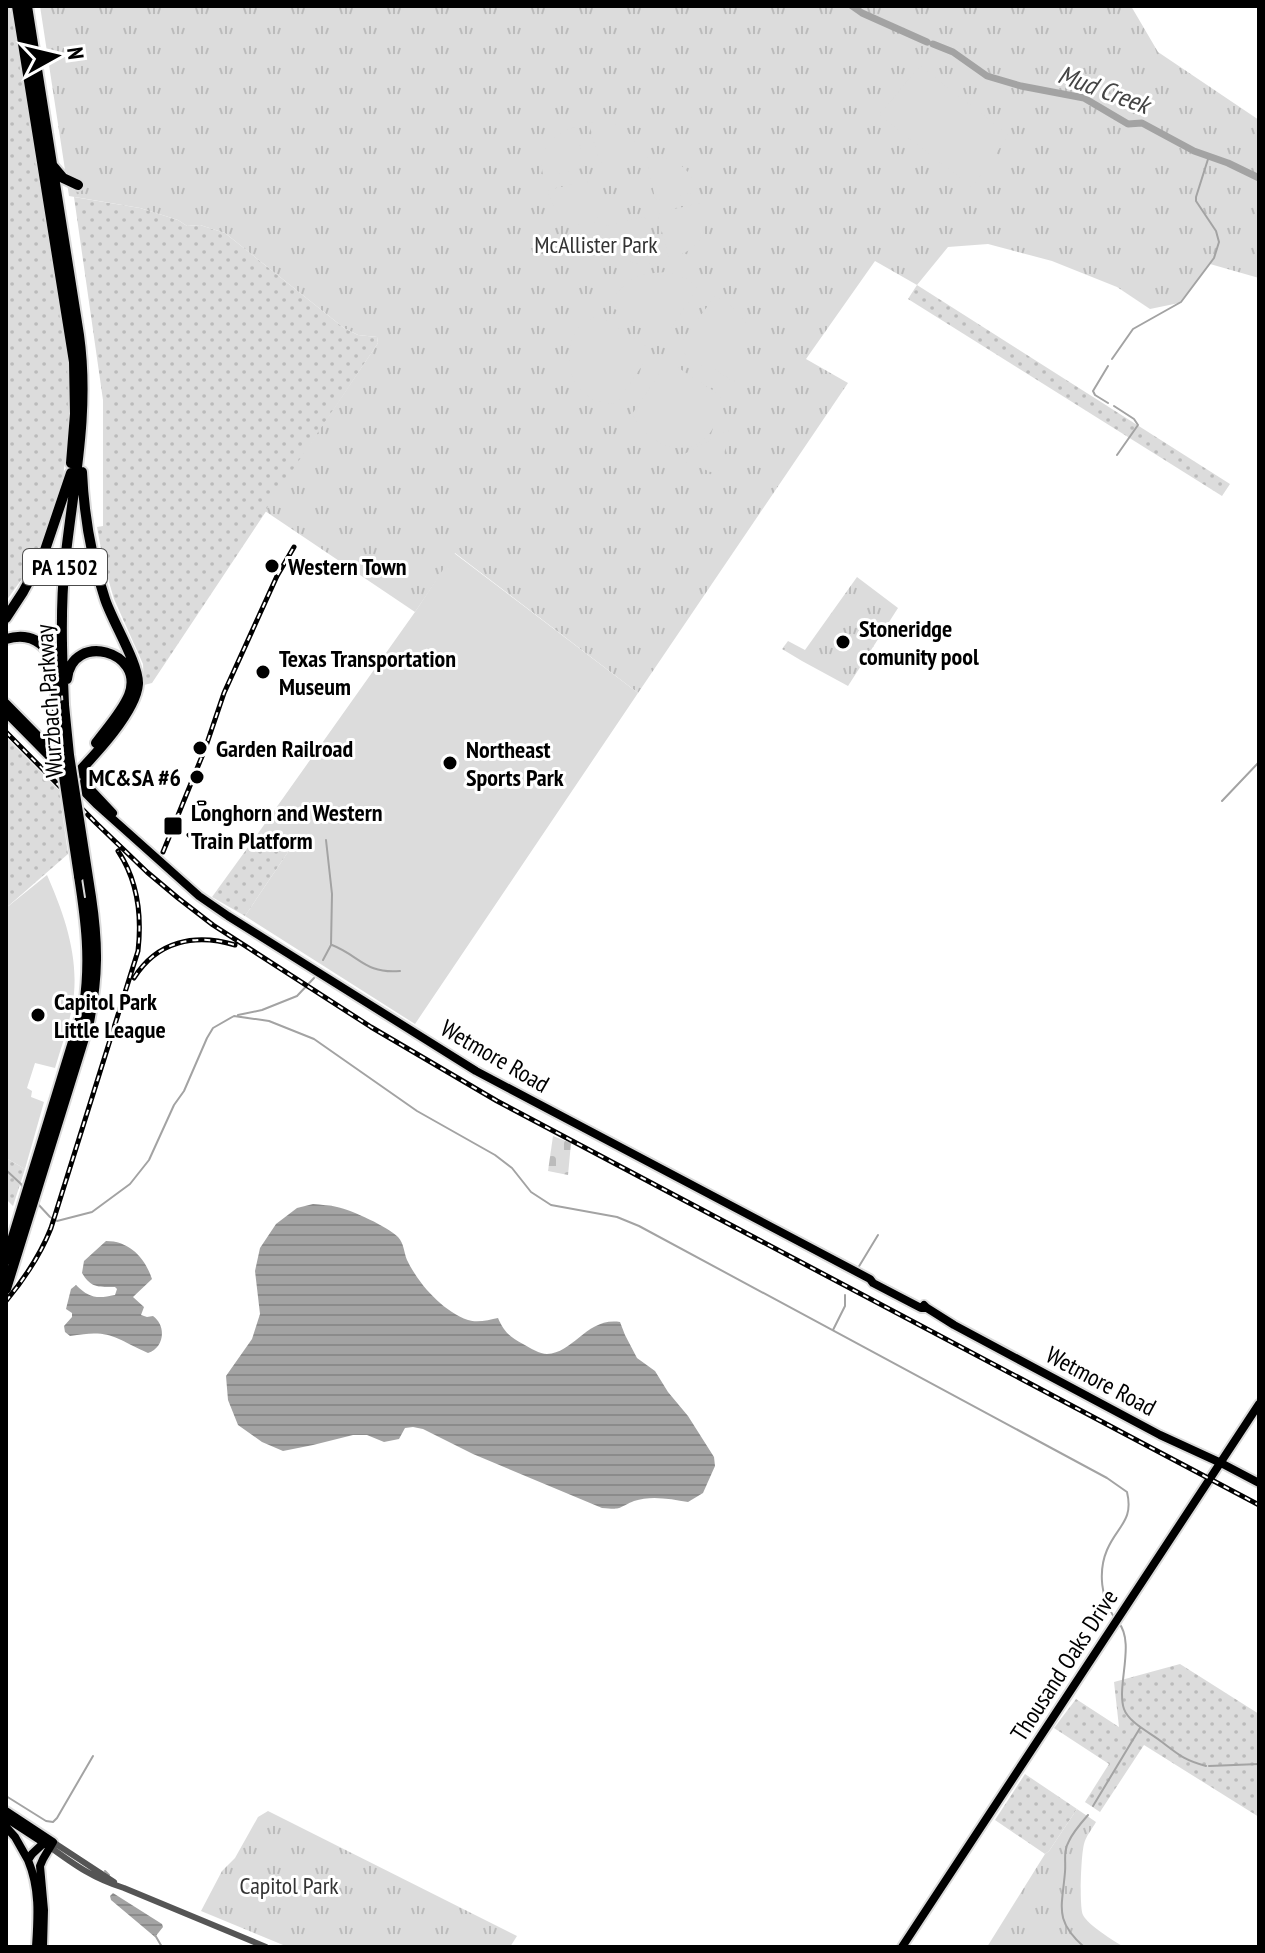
<svg xmlns="http://www.w3.org/2000/svg" width="1265" height="1953" viewBox="0 0 1265 1953" font-family="'PT Sans Narrow',sans-serif">
<defs>
<pattern id="grass-dots" width="8" height="8" patternUnits="userSpaceOnUse" patternTransform="scale(2)"><rect width="8" height="8" fill="#dcdcdc"/><path d="M2 2h.1M6 6h.1" fill="none" stroke="#bbb" stroke-width="1.8" stroke-linecap="round"/></pattern>
<pattern id="cemetery-stones" width="16" height="16" patternUnits="userSpaceOnUse" patternTransform="scale(2)"><rect width="16" height="16" fill="#dcdcdc"/><path d="M2 7V4a2 2 0 0 1 4 0v3zM10 15v-3a2 2 0 0 1 4 0v3z" fill="#bbb"/></pattern>
<pattern id="park-tufts" width="24" height="20" patternUnits="userSpaceOnUse" patternTransform="scale(2)"><rect width="24" height="20" fill="#dcdcdc"/><path d="M3 7l-1-3M5 7V3M7 7l1-3M15 17l-1-3M17 17v-4M19 17l1-3" fill="none" stroke="#bbb"/></pattern>
<pattern id="water-rules" width="6" height="5" patternUnits="userSpaceOnUse" patternTransform="scale(2)"><rect width="6" height="5" fill="#a3a3a3"/><path d="M0 2.5h6" fill="none" stroke="#8b8b8b"/></pattern>
</defs>
<rect width="100%" height="100%" fill="#fff"/>
<path fill="url(#grass-dots)" d="M6,6H9L12,18L46,215L67,351L70,409L63,479L44,536L27,572L6,601Z
M74,197L140,208L178,220L187,226L200,225L225,233L344,328L358,335L377,337L378,343L152,683L144,685L143,664L114,599L104,565L97,527L103,526V400Z
M917,285L1230,484L1222,496L908,299Z
M6,737L59,790L68,854L6,908Z
M259,832L288,852L245,916L212,897Z
M6,1158L25,1169L13,1206L6,1199Z
M1180,1664L1259,1714V1817L1144,1745L1100,1812L1085,1802L1109,1764L1054,1728L1076,1699L1119,1727L1114,1682Z
M1025,1774L1077,1809L1049,1851L1045,1854L995,1820Z"/>
<path fill="url(#cemetery-stones)" d="M553,1136L571,1143L568,1175L548,1171Z"/>
<path fill="url(#park-tufts)" d="M40,6H1131L1158,52L1259,120V278L1210,264L1179,303L1150,309L1117,287L1052,261L988,244L948,247L917,285L875,261L806,359L848,383L638,693L455,553L415,612L265,511L378,343L377,337L358,335L344,328L225,233L200,225L187,226L178,220L140,208L69,196Z
M857,577L898,608L848,686L802,661L782,649L788,641L805,650Z
M1077,1809L1096,1822C1092,1829 1086,1836 1084,1844C1081,1855 1079,1907 1083,1915C1088,1925 1114,1941 1124,1947H987L1045,1854L1049,1851Z
M268,1811L517,1936L510,1947H288L201,1911L222,1871L235,1858L258,1817Z"/>
<path fill="#dcdcdc" d="M920,66L1009,135L972,187L879,115Z
M598,121C620,121 635,134 640,155L602,163L599,162L589,123Z
M575,127L585,164L582,168L544,178C536,153 551,133 575,127Z
M657,157C678,159 692,170 697,192L658,200L655,198L646,158Z
M586,181L589,183L598,221C592,223 583,225 577,224C561,222 550,205 548,190Z
M704,202C712,232 698,251 669,259L658,216L661,212Z
M643,217L646,219L657,263C633,268 599,255 602,227Z
M668,272L685,278L698,288L666,335L656,337L609,305C625,279 637,273 668,272Z
M715,296L738,311L747,325L749,333L742,369L734,382L714,369L711,372L679,350V345Z
M599,315L646,346L648,357L616,404C608,403 598,403 591,398C568,385 562,351 578,329C583,322 591,319 599,315Z
M674,365L720,395C722,458 659,465 632,414L664,367Z
M729,430L721,470L713,473L677,458Z
M454,553L638,693L415,1024L245,916L288,852L259,832L415,612Z
M47,875C65,916 81,961 72,1008C68,1028 61,1048 55,1068L35,1063L27,1088L32,1091L31,1097L44,1102L25,1169L6,1158V908Z"/>
<path fill="url(#water-rules)" d="M313,1204C321,1205 330,1205 337,1207C352,1210 388,1227 398,1237C404,1243 404,1253 407,1260C418,1283 442,1311 468,1320C477,1323 489,1320 498,1318C504,1332 510,1337 523,1344C530,1348 540,1354 547,1354C574,1353 587,1317 620,1322L625,1335L637,1358L655,1371L668,1392L688,1416L714,1457L715,1466L703,1493L688,1502C671,1499 651,1495 634,1501C617,1508 623,1510 602,1508L473,1454L423,1429L413,1427L405,1428L399,1439L384,1442L367,1435H353L313,1445L283,1451L262,1442L238,1425L228,1400L226,1376L252,1339L260,1314L255,1271L260,1248L276,1224L297,1208Z
M106,1241C130,1241 145,1258 152,1279L133,1297L144,1307L141,1315L147,1317L153,1316C167,1326 164,1348 148,1353C113,1337 110,1329 70,1336L65,1332L64,1326L72,1317V1313L66,1309L71,1289L76,1285C89,1298 97,1299 115,1295L117,1289L115,1287C98,1287 91,1288 82,1273L84,1261Z
M113,1893L162,1924L163,1927L155,1937L111,1900L110,1896Z"/>
<g fill="none" stroke-linecap="round" stroke-linejoin="round">
<path stroke="#a3a3a3" stroke-width="2" d="M1112,359L1133,329L1181,302L1214,258L1219,242L1216,231L1196,201V197L1209,156
M1108,366L1093,391L1095,395L1108,403
M1114,406L1134,419L1138,425L1117,455
M1222,801L1259,762
M332,945C360,956 365,974 400,971
M323,960L331,945L332,894L326,840
M238,1015L262,1010L297,996L314,978
M6,1170L21,1184L24,1190
M37,1203L50,1217L57,1221L92,1212L130,1184L149,1160L174,1105L184,1091L207,1038L213,1028L234,1016L269,1021L314,1039L417,1111L495,1155L512,1168L531,1192L551,1205L617,1217L639,1226L1107,1478L1127,1492C1134,1521 1117,1526 1107,1550C1098,1571 1101,1599 1114,1617
M858,1268L878,1235
M833,1330L845,1306V1295
M1118,1622C1136,1642 1116,1686 1124,1709C1129,1723 1151,1733 1162,1742C1179,1755 1184,1760 1206,1766
M1209,1766L1259,1764
M6,1796L46,1821L53,1822L57,1818L93,1756
M1093,1806L1140,1728
M105,1871L109,1875
M155,1935L162,1947
M1084,1947C1054,1920 1062,1908 1065,1872C1066,1861 1063,1851 1069,1841C1073,1832 1081,1823 1088,1815"/>
<path stroke="#a3a3a3" stroke-width="7" d="M852,6L862,13L927,42
M933,44L953,52L987,76L1021,86L1084,98L1128,124L1142,123L1194,151L1228,163L1259,178"/>
<defs>
<path id="major" d="M6,703L63,761
M6,713L96,804L199,896L228,916L476,1071L870,1279L873,1283L921,1308H927
M84,782L113,813
M924,1305L927,1308L954,1325L1160,1435L1221,1463L1259,1483
M6,1811L53,1842L43,1859L40,1866L44,1910L43,1947
M6,1818L49,1846
M6,1827L15,1837L28,1860
M36,1947C38,1916 40,1889 28,1860L32,1854L48,1839
M902,1947L1259,1404"/>
<path id="highway" d="M17,6L74,362L75,414L71,463
M27,6L79,335C90,413 73,486 65,562C60,609 62,657 64,705
M52,165L63,178L78,185
M6,618L23,592L44,553L71,473
M6,639C29,632 45,641 54,664
M55,650L56,696
M67,679C72,631 146,651 129,695C122,712 107,728 96,743
M83,768L87,785
M72,779C91,759 136,713 138,684C139,664 112,621 105,599C91,557 84,516 82,472
M6,1260L84,1006C91,960 86,921 79,876
M6,1289L89,1022C98,976 98,944 91,897"/>
</defs>
<use href="#major" stroke="#dbdbdb" stroke-width="12"/>
<use href="#highway" stroke="#dbdbdb" stroke-width="14"/>
<path stroke="#555" stroke-width="6" d="M53,1842L114,1882
M50,1847C76,1866 93,1878 124,1888L266,1947"/>
<use href="#major" stroke="#000" stroke-width="8"/>
<use href="#highway" stroke="#000" stroke-width="10"/>
<defs>
<path id="rail" d="M6,732L96,823L147,872L178,898L213,925L371,1027L497,1101L1259,1505
M199,803H204
M189,835L192,834
M163,852L205,749L224,693L277,576L294,547
M134,978C157,941 195,933 235,945
M6,1301C25,1278 40,1256 51,1228L138,951C142,916 138,881 118,851"/>
</defs>
<use href="#rail" stroke="#000" stroke-width="5"/>
<use href="#rail" stroke="#fff" stroke-width="2" stroke-dasharray="6" stroke-linecap="butt"/>
<defs>
<path id="highway-bridge" d="M56,696L60,750L79,876
M64,705L69,755L91,897"/>
</defs>
<use href="#highway-bridge" stroke="#dbdbdb" stroke-width="14" stroke-linecap="butt"/>
<use href="#highway-bridge" stroke="#000" stroke-width="10"/>
</g>
<g fill="#000" stroke="#fff" stroke-width="3">
<circle cx="272" cy="566" r="8"/>
<circle cx="843" cy="642" r="8"/>
<circle cx="263" cy="672" r="8"/>
<circle cx="200" cy="748" r="8"/>
<circle cx="450" cy="763" r="8"/>
<circle cx="197" cy="777" r="8"/>
<rect x="163" y="816" width="20" height="20" rx="4"/>
<circle cx="38" cy="1015" r="8"/>
</g>
<g text-anchor="middle" dominant-baseline="central" stroke-width="6" stroke-linejoin="round" paint-order="stroke">
<rect fill="#fff" stroke="#4c4c4c" stroke-width="2" x="23" y="549" width="84" height="36" rx="6"/>
<g font-size="22" font-weight="bold" fill="#000">
<text x="65" y="567">PA 1502</text>
</g>
<g font-size="24" fill="#333" stroke="#fff">
<text x="596" y="244">McAllister Park</text>
<text x="289" y="1885">Capitol Park</text>
</g>
<g font-size="24" font-weight="bold" fill="#000" stroke="#fff" text-anchor="start">
<text x="288" y="566">Western Town</text>
<text x="859" y="628">Stoneridge<tspan x="859" dy="28">comunity pool</tspan></text>
<text x="279" y="658">Texas Transportation<tspan x="279" dy="28">Museum</tspan></text>
<text x="216" y="748">Garden Railroad</text>
<text x="466" y="749">Northeast<tspan x="466" dy="28">Sports Park</tspan></text>
<text x="181" y="777" text-anchor="end">MC&amp;SA #6</text>
<text x="191" y="812">Longhorn and Western<tspan x="191" dy="28">Train Platform</tspan></text>
<text x="54" y="1001">Capitol Park<tspan x="54" dy="28">Little League</tspan></text>
</g>
<g font-size="24" fill="#000" stroke="#fff">
<text transform="translate(49 701) rotate(-94)">Wurzbach Parkway</text>
<text transform="translate(495 1056) rotate(30)">Wetmore Road</text>
<text transform="translate(1101 1381) rotate(28)">Wetmore Road</text>
<text transform="translate(1064 1665) rotate(-57)">Thousand Oaks Drive</text>
</g>
<g font-size="26" font-style="italic" fill="#444" stroke="#fff">
<text transform="translate(1104 89) rotate(20)">Mud Creek</text>
</g>
</g>
<rect width="1265" height="1953" fill="none" stroke="#000000" stroke-width="16"/>
<g transform="translate(56 56) rotate(82)" stroke="#ffffff" stroke-width="6" paint-order="stroke">
<path d="M0-6L14 30L0 20L-14 30Z" fill="#000000"/>
<text y="-12" font-size="22" font-weight="bold" text-anchor="middle" fill="#000000">N</text>
</g>
</svg>
